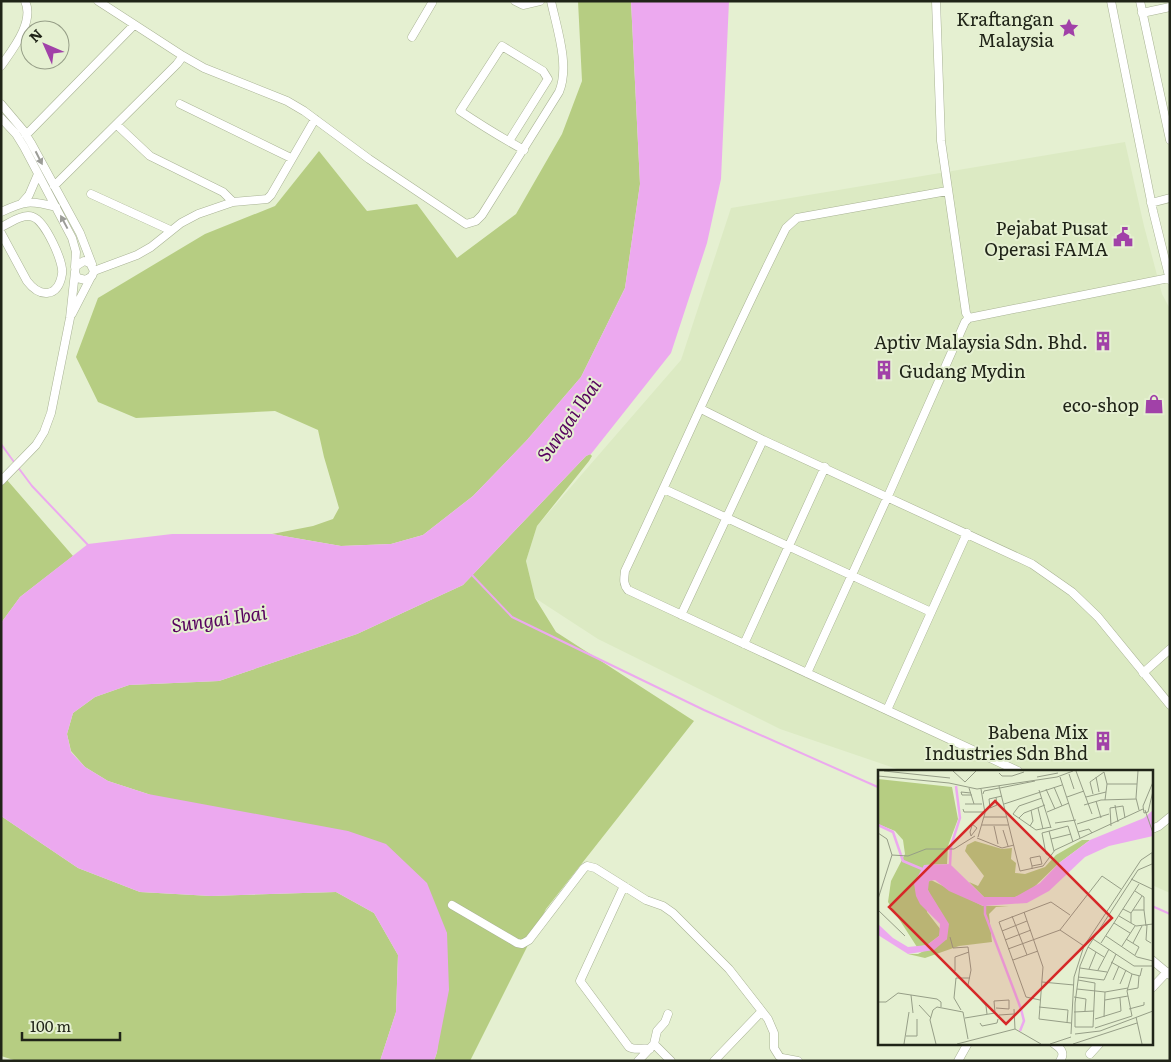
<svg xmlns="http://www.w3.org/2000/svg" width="1171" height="1062" viewBox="0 0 1171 1062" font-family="Literata,serif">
<rect width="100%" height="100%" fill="#e5f0d1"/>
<path fill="#dceac3" d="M1125,142L1144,226L1162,294L1170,309V893L1152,885V771H903L780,729L598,639L535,598L526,561L537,526L681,360L731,208Z"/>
<path fill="#b6cd82" d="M578,1H631L640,184L625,288L581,377L527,440L473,496L423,535L391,544L341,546L272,534L313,526L333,519L339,508L324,457L318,430L275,411L136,418L98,402L76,357L98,298L205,234L275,206L319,151L367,211L417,204L457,258L516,214L562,134L582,81Z
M590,454L592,456L589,461L537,526L526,561L535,598L556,632L694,721L546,909L470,1061H434L437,1052L447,933L148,794L108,781L85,767L71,751L67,734L73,713L95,697L129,685L219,681L357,634L463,585L586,456Z
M1,473L73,556L20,597L1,623Z
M1,816L78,868L140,892L211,896L336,892L374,913L398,955L396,1012L380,1061H17L1,1056Z"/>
<path fill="#eca9ef" d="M631,1H729L721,179L707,243L671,353L591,454L586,456L463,585L357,634L219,681L129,685L95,697L73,713L67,734L71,752L85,767L108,781L148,794L348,831L386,844L427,883L447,933L449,990L437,1052L434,1061H380L396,1012L398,955L374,913L336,892L211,896L140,892L78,868L1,816V623L20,597L88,544L172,534H272L341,546L391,544L423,535L473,496L527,440L581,377L625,288L640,184Z"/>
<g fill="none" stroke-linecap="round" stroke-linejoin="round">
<path stroke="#eca9ef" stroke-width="2" d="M1,444L14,462
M17,466L32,486L89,546
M471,574L512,617L704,710L880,788
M1152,906L1170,914"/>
<defs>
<path id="minor" d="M98,1L183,56L204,68L287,101L304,111L369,159L466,224L476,221L482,215L559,92C570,66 557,29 551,1
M515,1L523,5L540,1
M936,1L941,141L966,313L969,318
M1111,1L1153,211L1170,280
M1140,1L1170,140
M1142,13L1170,7
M412,37L432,3
M1,66C12,50 35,22 25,1
M1,104L23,130L31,143L80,233L92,264
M180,104L291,158
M1,118L16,134L24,147L72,238L76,252L75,267
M117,125L150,156L223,192L233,202
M26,135L134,25
M509,141L548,79L543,71L502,46L460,111C481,125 502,138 524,150
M54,186L177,64L183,56
M947,191L797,218L786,228C729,341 679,457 625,571C624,579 623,584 628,590L1018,771
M91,194L170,230
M22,203L29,195L38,174
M1151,203L1170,198
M1,212C25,201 29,200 56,207
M1,227C10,223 23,213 33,217C45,221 64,262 62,274C58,298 40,298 27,281L1,233
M94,271L90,263L84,261L76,266L75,272L77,278L86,280L92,276L94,271L137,255L151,247L181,223L198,214L233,202L267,199L271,195L315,119
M72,314L91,277
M701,409L763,440L1032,564L1072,592L1098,617L1170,705
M1,481L36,445L44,432L51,413L70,318L75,272
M664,489L931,612
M681,615L763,440
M744,644L825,467
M807,673L888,496L965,322L969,318L1169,278
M1143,673L1170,649
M887,710L967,533
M1152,829L1159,826L1170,817
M624,886L580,981L629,1047C636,1051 643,1047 650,1049
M452,905L517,943L522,944L529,940L584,868L587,866L595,868L646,900L663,906L673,913L729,969L768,1019L774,1033V1048L779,1056L782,1058L798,1061
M1152,960L1170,975
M1152,988L1167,972
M1053,1043C1060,1048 1066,1052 1060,1061
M654,1044L671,1061
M1090,1054L1100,1043
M638,1061L654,1044L657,1031L665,1022L668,1014
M714,1061L761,1012
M958,1061L968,1043"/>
</defs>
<use href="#minor" stroke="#a9b395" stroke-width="9"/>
<use href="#minor" stroke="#fff" stroke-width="8"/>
</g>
<defs><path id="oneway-solid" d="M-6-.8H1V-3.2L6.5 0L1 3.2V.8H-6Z" transform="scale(1.25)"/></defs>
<g fill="#9b9c97">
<use href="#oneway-solid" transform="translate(39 158) rotate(63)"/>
<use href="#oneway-solid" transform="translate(64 222) rotate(-118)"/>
</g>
<defs>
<symbol id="sight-bare" viewBox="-9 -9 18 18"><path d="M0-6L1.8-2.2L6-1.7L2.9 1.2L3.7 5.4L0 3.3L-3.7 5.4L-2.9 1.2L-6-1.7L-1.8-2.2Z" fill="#a141a8" stroke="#e5f0d1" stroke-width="2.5" paint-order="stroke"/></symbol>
<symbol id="civic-bare" viewBox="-9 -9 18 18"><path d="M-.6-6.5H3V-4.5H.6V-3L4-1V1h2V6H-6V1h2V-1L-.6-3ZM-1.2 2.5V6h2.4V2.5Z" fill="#a141a8" stroke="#e5f0d1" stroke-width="2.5" paint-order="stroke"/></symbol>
<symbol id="building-bare" viewBox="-9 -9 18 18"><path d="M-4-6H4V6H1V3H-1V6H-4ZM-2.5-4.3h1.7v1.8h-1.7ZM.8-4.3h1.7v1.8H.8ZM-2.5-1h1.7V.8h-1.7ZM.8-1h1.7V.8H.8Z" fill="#a141a8" stroke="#e5f0d1" stroke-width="2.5" paint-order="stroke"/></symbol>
<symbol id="shop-bare" viewBox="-9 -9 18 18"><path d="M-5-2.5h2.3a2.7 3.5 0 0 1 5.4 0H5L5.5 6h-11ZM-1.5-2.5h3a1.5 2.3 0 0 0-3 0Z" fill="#a141a8" stroke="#e5f0d1" stroke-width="2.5" paint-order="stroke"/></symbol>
</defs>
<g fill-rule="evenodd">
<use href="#sight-bare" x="1055" y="14" width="28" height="28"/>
<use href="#civic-bare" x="1109" y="223" width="28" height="28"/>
<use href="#building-bare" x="1089" y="327" width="28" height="28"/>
<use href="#building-bare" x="870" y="356" width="28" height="28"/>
<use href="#shop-bare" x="1140" y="390" width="28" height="28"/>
<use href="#building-bare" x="1089" y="727" width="28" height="28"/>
</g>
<g text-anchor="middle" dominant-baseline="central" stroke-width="4" stroke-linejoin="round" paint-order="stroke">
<g font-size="18" fill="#202418" stroke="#e5f0d1" text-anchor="end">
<text x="1054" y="18">Kraftangan<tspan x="1054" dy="21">Malaysia</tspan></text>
<text x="1108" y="227">Pejabat Pusat<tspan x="1108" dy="21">Operasi FAMA</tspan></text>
<text x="1088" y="341">Aptiv Malaysia Sdn. Bhd.</text>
<text x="899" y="370" text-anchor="start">Gudang Mydin</text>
<text x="1139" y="404">eco-shop</text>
<text x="1088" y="731">Babena Mix<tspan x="1088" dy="21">Industries Sdn Bhd</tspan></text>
</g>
<g font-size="19" font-style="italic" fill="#57025e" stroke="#e5f0d1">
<text transform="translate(568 419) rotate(-55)">Sungai Ibai</text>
<text transform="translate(219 618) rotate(-8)">Sungai Ibai</text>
</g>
</g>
<g transform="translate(878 770)">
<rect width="275" height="275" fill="#e5f0d1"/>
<path d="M0,9L74,17L80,49L70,76L69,94L46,95L49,142L63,160L61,166L49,175L39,177L10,132L13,111L27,84L25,70L17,61L0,54ZM204,70H212L181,93L151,122L137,127H106L91,112L100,116L106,106L87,81L89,75L97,71L124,79L134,78L133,89L138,93L137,103L147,104L167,97L178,85ZM53,110L105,136H131L118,137L111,144L114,172L81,176L47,188L30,184H40L69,169L50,120L49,113Z" fill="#b6cd82"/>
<path d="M275,40V66L231,76L207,87L171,121L149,133L105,136L71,121L57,110L51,111L50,120L71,154L69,169L56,180L30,184L0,165V154L15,168L30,177L49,175L61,166L62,154L42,134L38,126L36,113L46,95L72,94L106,127H137L162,113L181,93L212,70L266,48Z" fill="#eca9ef"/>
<path fill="none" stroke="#eca9ef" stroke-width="2.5" d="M0,55L15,62L25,91L44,99M72,95L73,76L82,48L78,16M107,135V144L143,239L146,251L142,261"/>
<path fill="none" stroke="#969e87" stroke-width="1" d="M6,1L72,8M75,1L87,12L98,1M198,1L214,44M260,1L258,28L261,40M226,2L229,14L227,30M121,3L124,6H134L146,2M191,4L196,19M0,6L71,13L99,19L179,7L195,1M159,7L180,3M182,7L202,68M218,7L221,22M275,12L265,36L266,43L270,42L275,21M229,14H259M121,16L142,101L165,96L177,80L265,39M176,17L184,36M91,18L96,34M122,18L157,11M168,19L177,39M161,20L173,58M93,23L83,22L84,25H94M105,24L106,21L121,18M215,24L212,12L226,2M189,27L206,21M208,27L228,22M164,28L141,36L135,44L158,60L173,57M218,31L223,48M87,34H104M126,34L184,15M206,35L223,30L258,29M237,35L240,52M112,38L111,29L124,26M112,38L119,35L118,27M160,38L165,59M85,39L86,42H107M267,40L275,63M169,42L191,33M106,47H128M141,48L146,43L167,35M177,53L198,50M94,54L99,58L93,66L92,62L95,52M199,54L231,44M104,55H130M116,56L120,74M152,56L155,51L153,40M233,56L232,38L245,36L247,48M125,60L130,76M171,61L176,81M200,62L211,59L214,63M0,63L9,69L14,85L0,129M100,67L107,43L103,19M99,68L124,78L136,75M173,69L193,64M274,83L275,131M14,85L30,86L48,79H76L97,66M172,86L168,84L164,63L190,56L195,72M154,96L164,94L162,86L152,88L154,96V99M253,109L274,119M257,121L266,127V140M245,139L253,143V153M0,140L27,166M255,140H266L268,156M146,142L165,197L161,249L193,253M253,143L264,126M134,146L149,185M241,146L258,156L275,154M236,153L252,163M269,155L268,170L273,173M182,160L224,106L243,119M124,161L149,151M228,166L259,187L275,191M72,167L75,178L90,177L93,200L90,215L108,236L109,244M215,169L256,196H275M248,169L261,177L257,185M127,170L153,160M223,173L261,114M255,173L264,156M244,176L257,156M210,177L226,187M130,179L182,160L206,176M135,190L160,181M233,192L254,204L249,221L254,246M202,198L229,202M211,199L218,182M220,200L231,179M77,201V187L91,182M254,204L262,206L264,198M200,207L226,210L238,184M200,210L217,213L215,257H197V233L202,196L210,177L260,100L274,94M235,210L241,196M164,212L196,215M242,214L248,200M199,219L227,222M249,220L260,218L261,206M33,225L35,243M196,227L208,229L207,241M162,230L148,227L121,152L173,132L192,145M227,230L250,226M0,232H8L20,223L59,229L63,232V237M41,235L53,248M161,237L190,240L189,253M136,239L137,259M251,239L266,235V232M83,240L76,228L78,208H92M196,242L216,241M121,245L136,244M226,247L227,222L250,218M258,247L264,274M87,248L117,243L116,231L131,230V239L118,238M217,249L243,241L242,228M102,253L104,256L119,253L120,249M217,258L254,246M193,264L196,207L206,176L263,90L275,82M197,264L222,261L275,241M28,266H39V249M26,274L31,242M58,274L52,250L55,240L59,237L85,242L90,269M79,274L137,259L163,274M172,274L193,267M195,274L259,253"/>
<path fill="#d62828" fill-opacity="0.15" stroke="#d62828" stroke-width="2.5" d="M117,31L234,148L128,254L11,137Z"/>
<rect width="275" height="275" fill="none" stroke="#202418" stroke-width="2.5"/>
</g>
<rect width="1171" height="1062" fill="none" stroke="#202418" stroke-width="5"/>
<g transform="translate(45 45) rotate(315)"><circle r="24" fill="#e5f0d1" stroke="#969e87"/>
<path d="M0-4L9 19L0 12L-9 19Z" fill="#a141a8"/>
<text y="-8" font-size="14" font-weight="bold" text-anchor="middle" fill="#202418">N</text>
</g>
<path d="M22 1032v8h98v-8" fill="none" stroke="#202418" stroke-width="2.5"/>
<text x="30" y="1032" font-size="15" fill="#202418" stroke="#e5f0d1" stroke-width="4" paint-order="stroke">100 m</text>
</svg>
